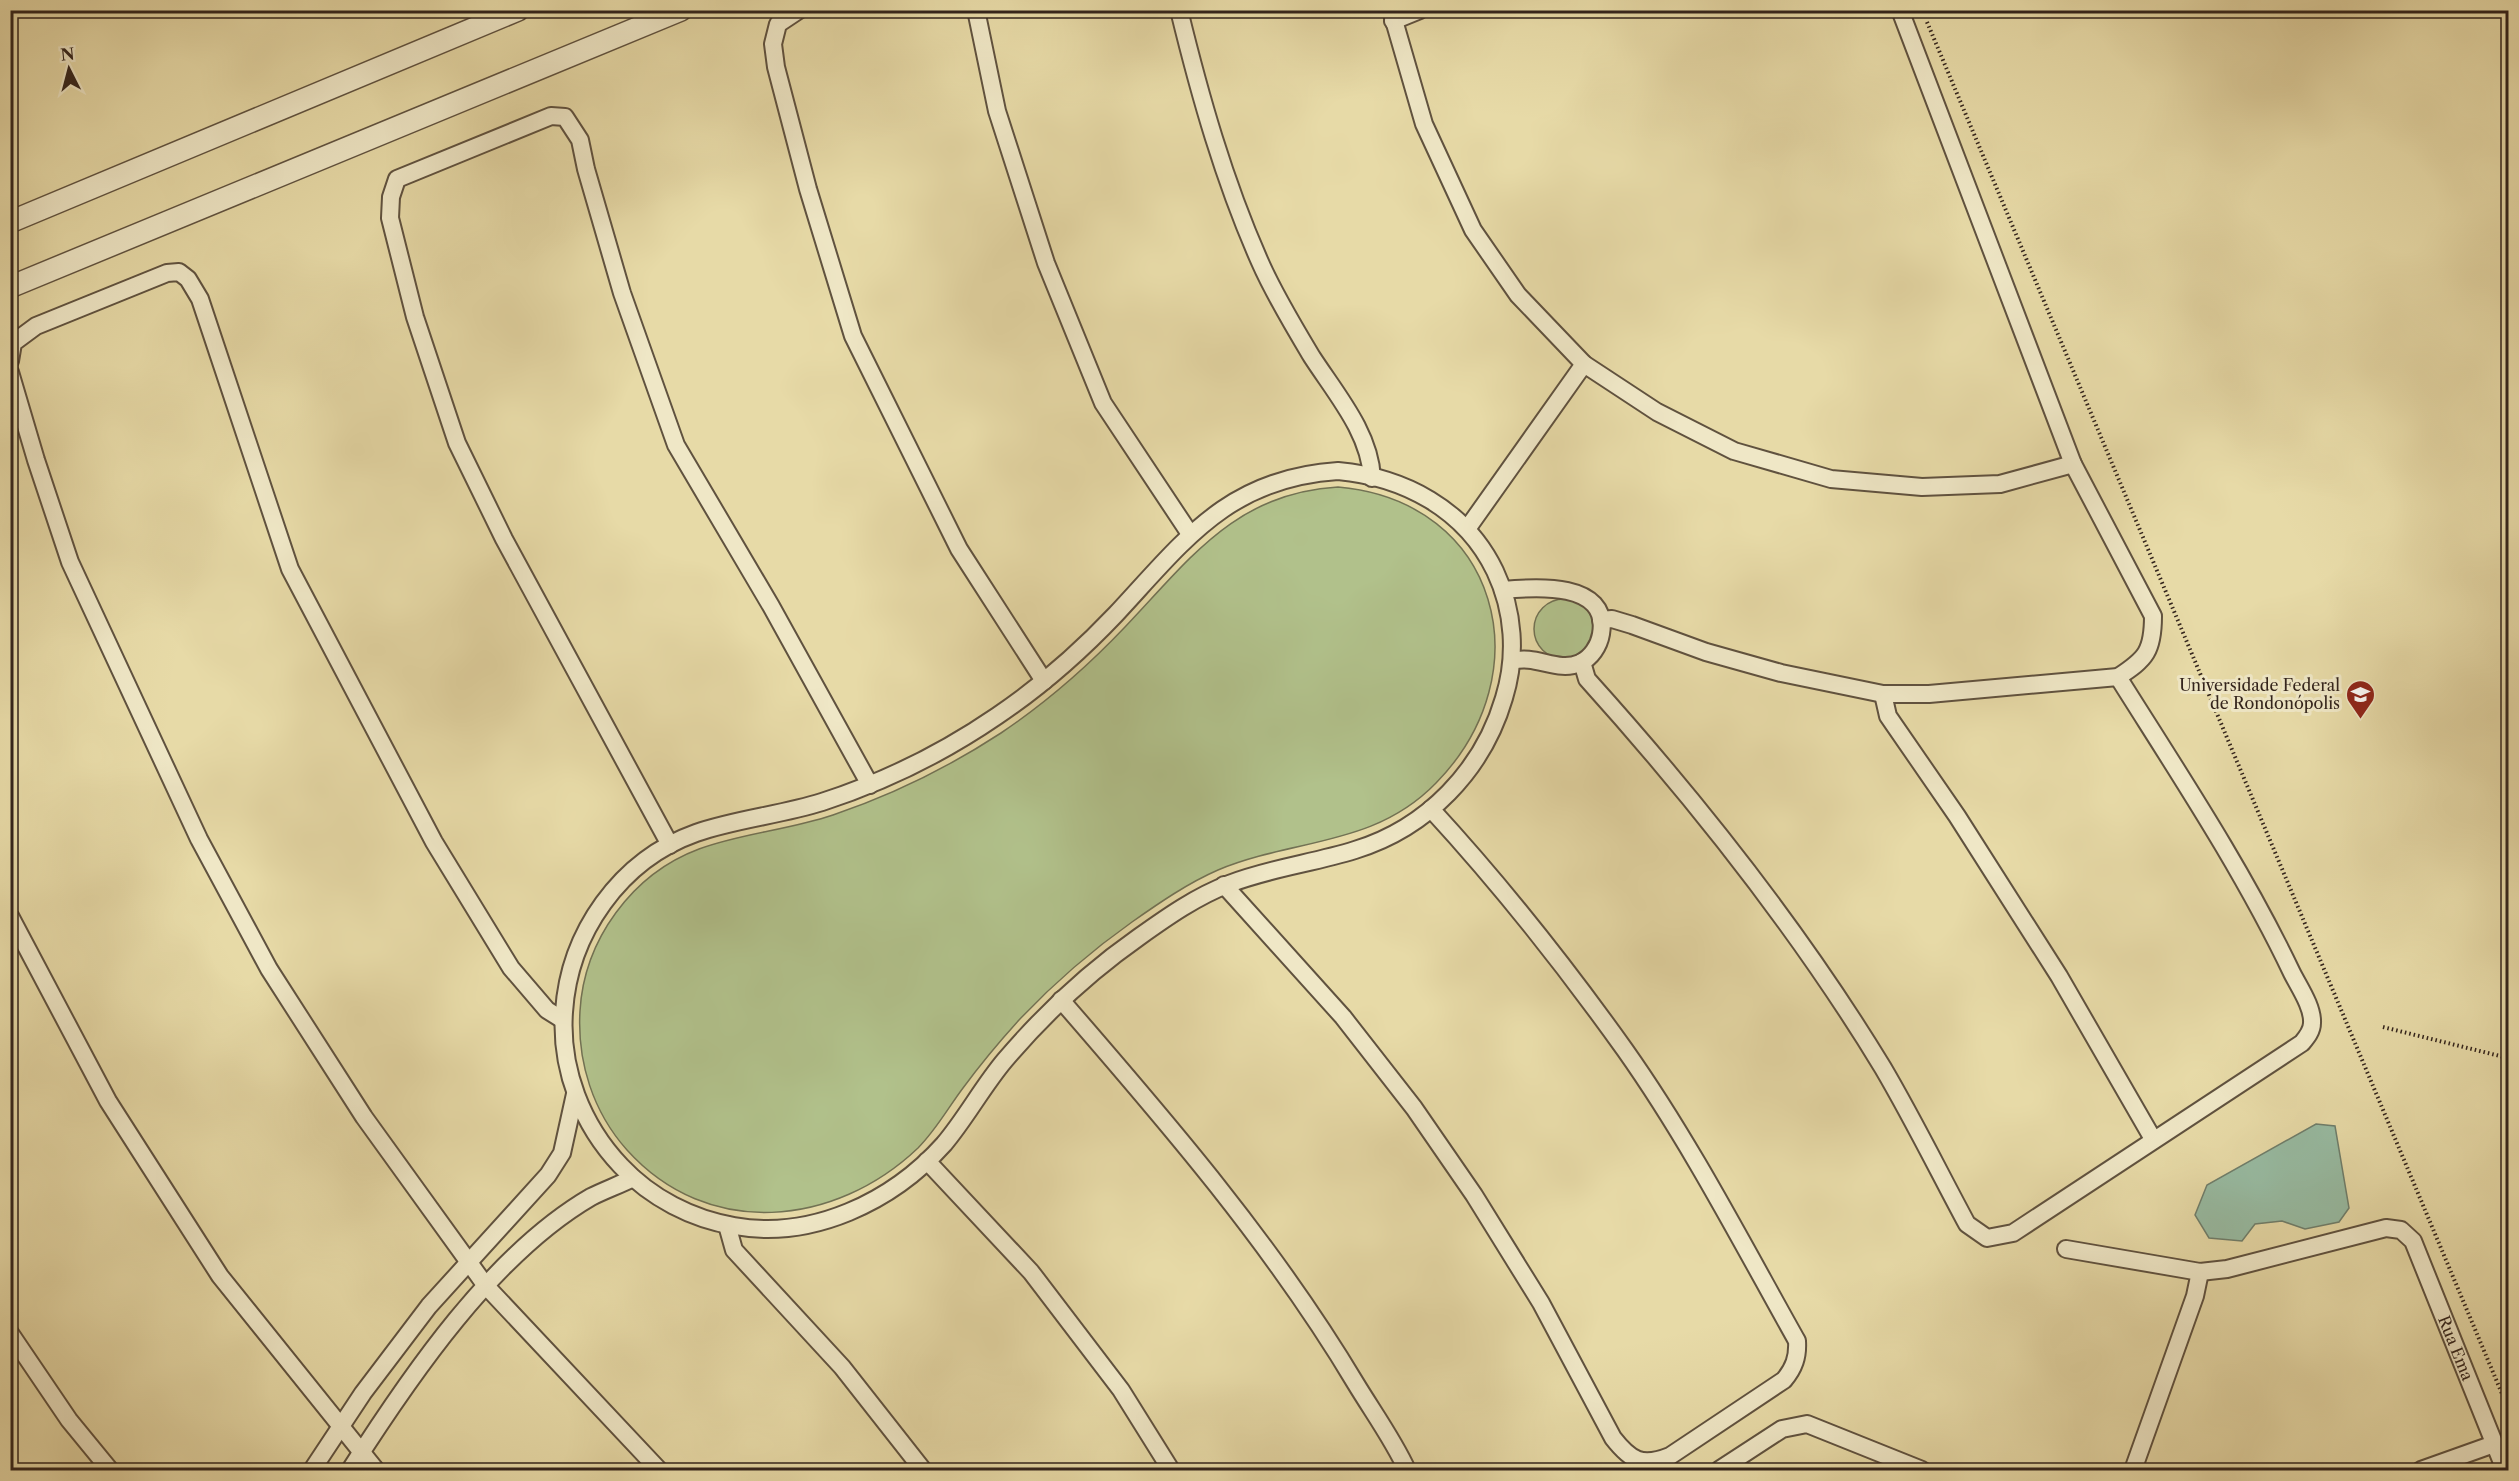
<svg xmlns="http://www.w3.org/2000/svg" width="2519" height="1481" viewBox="0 0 2519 1481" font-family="'Libre Caslon Text',serif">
<rect width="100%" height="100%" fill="#e7daa7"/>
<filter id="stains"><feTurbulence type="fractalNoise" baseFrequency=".00333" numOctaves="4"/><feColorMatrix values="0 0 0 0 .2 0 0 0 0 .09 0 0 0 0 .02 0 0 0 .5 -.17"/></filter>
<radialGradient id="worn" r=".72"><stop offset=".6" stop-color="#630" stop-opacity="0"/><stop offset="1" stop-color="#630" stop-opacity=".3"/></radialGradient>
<path fill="#b1c18b" stroke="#727254" stroke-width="1.5" d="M1338,487C1499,501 1544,673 1436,783C1374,847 1295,838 1218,870C1188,883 1159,903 1132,922C1091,951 1053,984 1019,1020C999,1042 980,1065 963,1088C948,1108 936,1130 918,1148C835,1227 708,1240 627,1150C593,1112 577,1062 580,1011C584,940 632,874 699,849C742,833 789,830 833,815C892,795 949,767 1001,733C1047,702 1088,666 1125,627C1190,559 1235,493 1338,487Z
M1534 629a30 30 0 1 1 60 0a30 30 0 1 1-60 0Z"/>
<path fill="#98bba2" stroke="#707f6c" stroke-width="1.5" d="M2316,1124L2335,1126L2349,1208L2339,1222L2305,1229L2282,1221L2255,1224L2242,1241L2209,1238L2195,1215L2207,1185Z"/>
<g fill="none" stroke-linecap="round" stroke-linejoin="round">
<defs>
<g id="minor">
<path d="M799,10L778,24L773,44L776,67L808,189L853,336L959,549L1044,681"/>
<path d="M976,10L997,111L1046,263L1103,403L1190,534"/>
<path d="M1179,10C1200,96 1224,181 1260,262C1274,294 1294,327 1312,357C1336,394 1370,433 1372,478"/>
<path d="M1391,10L1424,124L1473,230L1518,295L1584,364L1657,412L1734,451L1831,479L1922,487L2000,484L2073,464"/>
<path d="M1393,21L1420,10"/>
<path d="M10,361L13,343L36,326L167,273L179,272L188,279L200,299L290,569L434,842L511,968L547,1010L563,1020"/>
<path d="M10,372L36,460L70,562L199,839L269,969L364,1117L486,1286L659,1470"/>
<path d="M1338,471C1404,477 1465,509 1495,571C1514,611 1517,656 1504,698C1483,770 1427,828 1355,850C1314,863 1270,868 1229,884C1197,896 1167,917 1139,937C1089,972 1045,1013 1005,1060C983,1086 966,1118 944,1144C892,1202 812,1240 734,1226C692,1219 651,1198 621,1166C582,1125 560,1069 564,1012C569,933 620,860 696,833C736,819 781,815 822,802C884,782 943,753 997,716C1040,687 1080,652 1116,614C1184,541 1228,478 1338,471Z"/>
<path d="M1467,529L1584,364"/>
<path d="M1503,590C1535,587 1610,581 1601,634C1599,646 1591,658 1580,663C1557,673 1536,654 1512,661"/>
<path d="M1601,620L1612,619L1632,625L1706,652L1781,673L1883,694H1929L2118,677C2146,659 2153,651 2153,616L2073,464L1900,10"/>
<path d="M1582,662L1587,679C1696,800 1798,928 1883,1068C1913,1119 1939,1172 1967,1224L1987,1238L2013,1233L2302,1043C2307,1037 2312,1031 2312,1023C2313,1007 2299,987 2292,973C2243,870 2179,774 2118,677"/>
<path d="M1883,694L1888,716L1957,816L2059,976L2153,1139"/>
<path d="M670,845L504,539L457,443L415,317L390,218L391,197L397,179L551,116L565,117L580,140L586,169L622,293L676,445L771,606L870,785"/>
<path d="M1224,885L1343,1017L1414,1108L1474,1195L1541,1303L1613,1438C1631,1461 1642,1467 1670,1456L1784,1380C1794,1368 1798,1357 1797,1341C1742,1243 1690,1142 1625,1050C1565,966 1501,885 1431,809"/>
<path d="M10,916L108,1101L220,1276L376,1470"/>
<path d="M1061,1000C1167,1122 1273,1245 1356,1384C1373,1412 1394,1441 1407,1470"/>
<path d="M927,1161L1031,1272L1121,1390L1171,1470"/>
<path d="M727,1225L734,1250L842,1367L923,1470"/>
<path id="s1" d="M2066,1249L2200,1272L2227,1269L2386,1228L2401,1230L2413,1241L2505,1470"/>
<path d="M10,1333L69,1420L110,1470"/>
<path d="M312,1470L363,1393L429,1306L548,1175L562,1153L575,1094"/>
<path d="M350,1470C410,1376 493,1254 591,1197C605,1190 619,1185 633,1178"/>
<path d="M1719,1470L1782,1429L1807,1424L1922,1470"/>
<path d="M2133,1470L2195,1296L2200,1272"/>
<path d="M2421,1470L2494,1444"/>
</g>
<path id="tertiary" d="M10,222L518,10
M10,287L681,10"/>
</defs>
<use href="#minor" stroke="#60523f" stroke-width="20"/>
<use href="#tertiary" stroke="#60523f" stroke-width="24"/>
<path stroke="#33241c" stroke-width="4" stroke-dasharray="1.5 3" stroke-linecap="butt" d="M1927,22L2508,1408
M2383,1027L2508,1058"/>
<use href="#minor" stroke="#efe7c6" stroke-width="16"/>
<use href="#tertiary" stroke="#efe7c6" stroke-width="21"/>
</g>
<defs>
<symbol id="university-pin" viewBox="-11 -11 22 30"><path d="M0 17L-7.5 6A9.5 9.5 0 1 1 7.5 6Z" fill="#8f2418" stroke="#efe7c6"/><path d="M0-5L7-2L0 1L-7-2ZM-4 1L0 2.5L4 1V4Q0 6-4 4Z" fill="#fff"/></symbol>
</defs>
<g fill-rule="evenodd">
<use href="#university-pin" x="2344" y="678" width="33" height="45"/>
</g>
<g text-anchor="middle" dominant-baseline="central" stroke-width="6" stroke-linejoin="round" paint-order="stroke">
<g font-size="16" fill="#33241c" stroke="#efe7c6" text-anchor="end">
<text x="2340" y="685">Universidade Federal<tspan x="2340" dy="18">de Rondonópolis</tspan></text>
</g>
<g font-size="16" fill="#33241c" stroke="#efe7c6">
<text stroke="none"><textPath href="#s1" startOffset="474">Rua Ema</textPath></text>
</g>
</g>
<rect width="2519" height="1481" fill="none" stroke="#e7daa7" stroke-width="36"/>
<rect x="12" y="12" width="2495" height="1457" fill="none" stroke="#33241c" stroke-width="3"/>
<rect x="18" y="18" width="2483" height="1445" fill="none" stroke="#33241c" stroke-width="1.5"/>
<g transform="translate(69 69) rotate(354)" stroke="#efe7c6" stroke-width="4.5" paint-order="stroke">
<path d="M0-4.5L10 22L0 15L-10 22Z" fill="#33241c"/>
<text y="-9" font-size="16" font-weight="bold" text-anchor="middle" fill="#33241c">N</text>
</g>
<rect width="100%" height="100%" filter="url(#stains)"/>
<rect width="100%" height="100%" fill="url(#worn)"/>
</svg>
